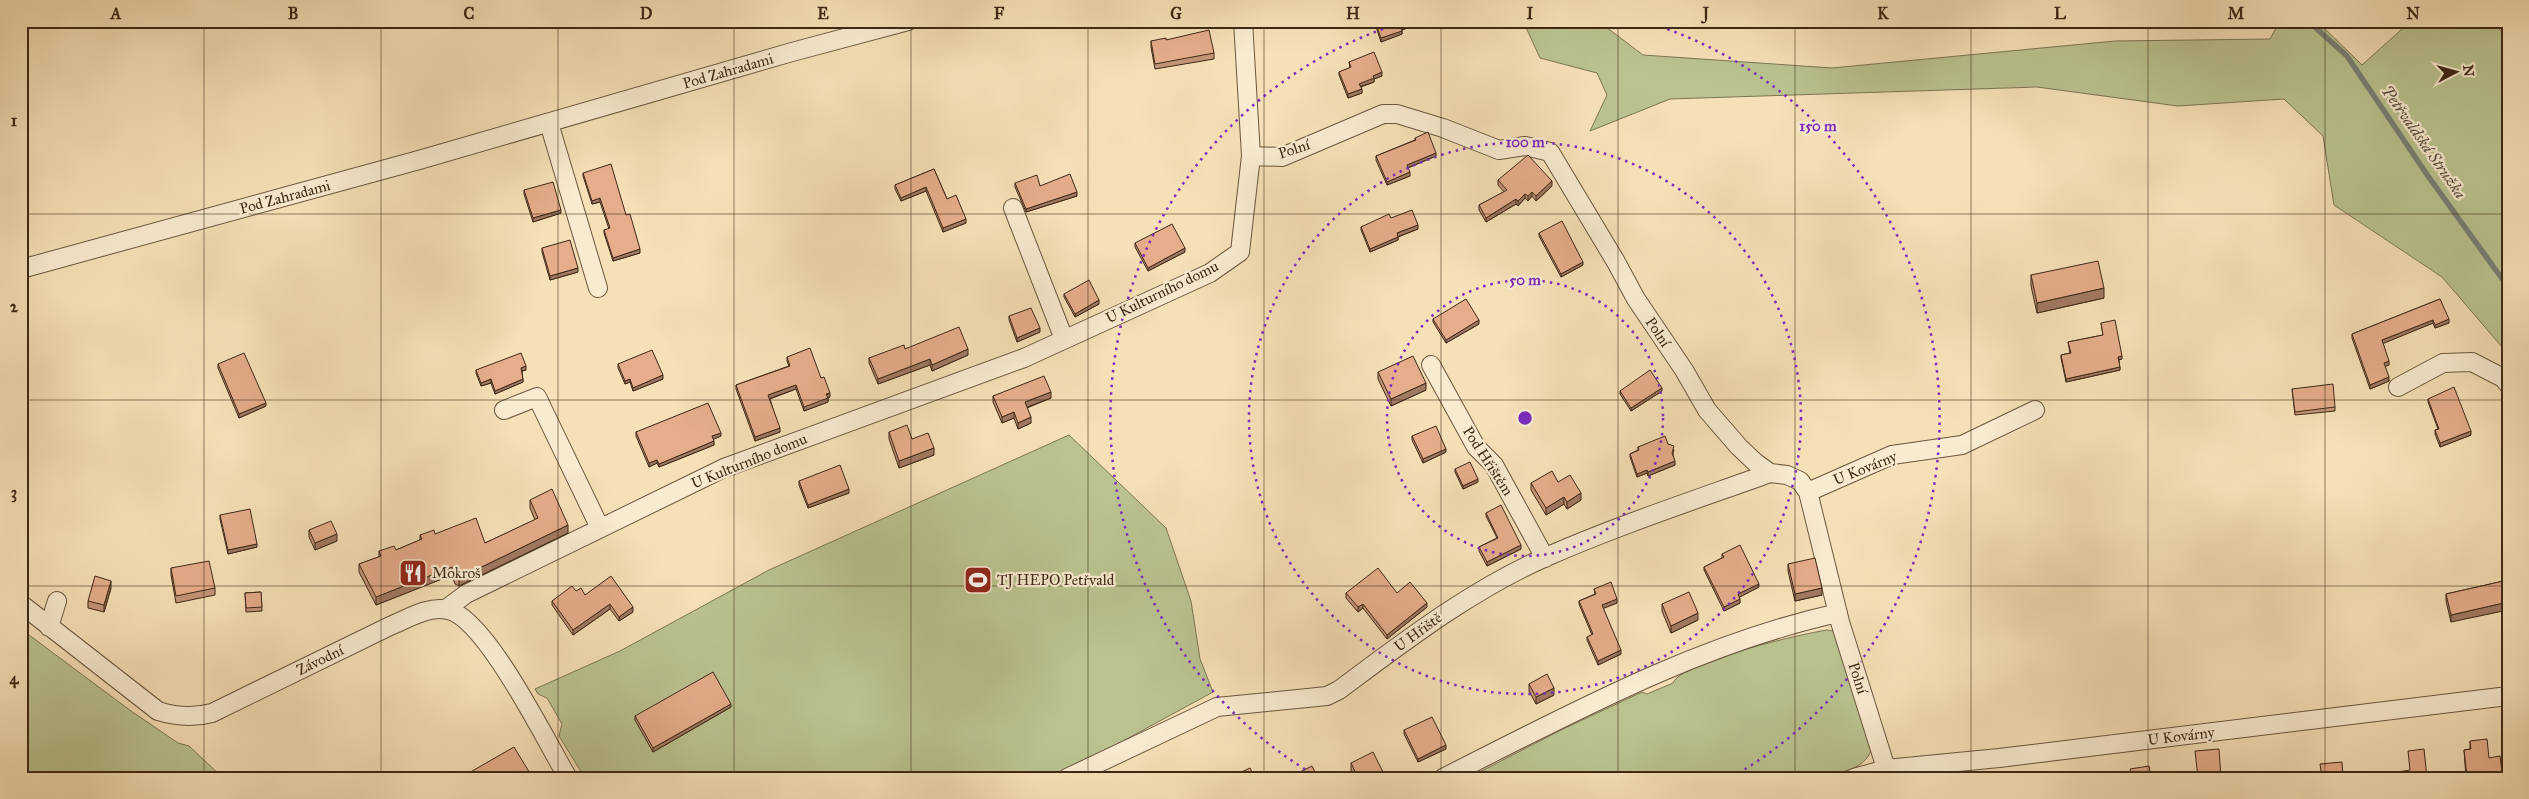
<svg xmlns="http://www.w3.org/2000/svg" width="2529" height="799" viewBox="0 0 2529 799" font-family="'IM FELL Great Primer',serif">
<rect width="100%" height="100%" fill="#f6e0b7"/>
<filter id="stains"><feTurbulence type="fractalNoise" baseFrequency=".004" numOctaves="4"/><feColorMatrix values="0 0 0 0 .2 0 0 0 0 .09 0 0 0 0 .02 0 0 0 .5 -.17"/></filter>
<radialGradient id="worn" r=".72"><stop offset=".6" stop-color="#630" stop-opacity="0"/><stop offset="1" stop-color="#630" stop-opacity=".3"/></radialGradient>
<path fill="#bac390" stroke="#7c7653" d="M1523,21H1598L1643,55L1832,68L2115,41L2270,39L2280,21H2317L2362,65L2411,21H2492L2508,39V354L2442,277L2334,205L2323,136L2284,99L2178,106L2037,87L1670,99L1590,131L1607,95L1597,73L1540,58Z
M1069,435L1166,528L1191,601L1200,659L1213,692L1055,778H585L559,736L562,724L547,698L538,694L535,689L620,651L769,570Z
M21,629L131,711L178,743L189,746L223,778H21Z
M1827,630L1833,631L1841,641L1871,750C1865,771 1835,773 1816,778H1468L1561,730L1642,692L1647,694L1673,683C1682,661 1801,634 1827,630Z"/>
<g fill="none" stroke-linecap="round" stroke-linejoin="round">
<path stroke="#788076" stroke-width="5.5" d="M2308,21L2347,56L2428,176L2508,287"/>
<defs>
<path id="minor" d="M549,123L598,288
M1251,156L1282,157L1383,114H1397L1443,128L1499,150L1525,146L1550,152L1616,262L1636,299L1684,370L1707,410L1739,447L1756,463L1770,473L1787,475L1800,481L1808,492L1840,622L1889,778
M1013,208L1064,339
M21,269L419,160L792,52L908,21
M1431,365L1476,447L1494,465L1545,558
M2398,387L2443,363L2472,362L2503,378L2508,384
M504,410L537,397L600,528
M1808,492L1892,455L1962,445L2035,410
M21,604L158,711C177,717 193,718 212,713L390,626C407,619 430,605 448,610C486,618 547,743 568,778
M446,609L466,594L724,468L1024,358L1210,273L1240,252L1251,156L1243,21
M49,627L57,601
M1067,778L1217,707L1327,696L1339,690C1405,641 1471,590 1546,557C1619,525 1695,500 1770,473
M1443,778C1570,714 1698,644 1838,613
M1854,778L1886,769L1999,758L2508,696"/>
</defs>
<use href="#minor" stroke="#6b563e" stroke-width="20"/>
<use href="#minor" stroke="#f9ebd0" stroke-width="18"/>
</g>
<path fill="#c59578" stroke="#3d2816" d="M1374,21H1428L1402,30V34L1381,42Z
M1166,40L1214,53V59L1155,69L1151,47V41Z
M1349,62L1382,76L1374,79V82L1361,87L1362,93L1348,98L1339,75V72L1350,68Z
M1415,138L1436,156L1408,168L1410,176L1387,185L1376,160V156L1415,140Z
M934,169L947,199L966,223L943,232L926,191L901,201L895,189V185Z
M583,173L626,215L640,253L613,261L604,233V230L609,229L600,202L592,204L583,176Z
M1498,180L1552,186L1536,201L1532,196L1528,201L1525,198L1518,206L1516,204L1486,222L1479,210V205L1504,192L1498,185Z
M1015,183L1040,186L1077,196L1026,212L1015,187Z
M524,190L561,213L533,222L524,194Z
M1391,218L1418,229L1398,237V240L1370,252L1361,230V227Z
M1539,233L1583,265L1561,277L1539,236Z
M1135,243L1185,252L1148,271L1135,247Z
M542,248L578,272L550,280L542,252Z
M2031,275L2104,298L2037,313L2031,286Z
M1064,294L1099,304L1075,317L1064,297Z
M2440,299L2449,323L2435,328L2433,323L2383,343L2389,365L2385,366L2389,381L2370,389L2352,338V334Z
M1009,316L1040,332L1017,342L1009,320Z
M1433,319L1479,324L1446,343L1433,322Z
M2101,323L2122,359L2119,360L2120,370L2066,382L2061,358V355L2070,353L2068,342L2103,335Z
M968,355L932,371L930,365L878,384L869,363V358Z
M787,357L821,378L830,397L828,398V402L804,411L796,389L770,399L780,432L755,441L736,389V385L789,366L787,361Z
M218,364L266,406L239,418L218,368Z
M618,364L663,379L633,391L630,382L625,384L618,368Z
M476,370H526L522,371L523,382L495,394L491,383L481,386L476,373Z
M1378,372L1426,390L1391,406L1378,379Z
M2292,389L2335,407V411L2295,415Z
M1620,391H1662L1631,411L1620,394Z
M993,396L1051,398L1027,408L1031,423L1018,429L1014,418L1002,423L993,402Z
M2428,399L2471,435L2440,447L2435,434V430L2438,429L2428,402Z
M636,432L721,436L713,439L714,445L659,467L657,463L649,467L636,436Z
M889,432L912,439L934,455L899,468L889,439Z
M1412,436L1446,452L1423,463L1412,440Z
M1668,444L1674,450L1673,454L1675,465L1648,476L1647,473L1637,477L1630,457V454L1638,450V447Z
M1455,469L1478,482L1463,489L1455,472Z
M799,481L849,493L808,508L799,485Z
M1558,482L1581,500L1567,509L1564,504L1546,515L1531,490V483Z
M530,500L568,533L459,586L455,584L452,575L376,605L359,572V564L379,557V551L396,550L420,540V535L435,534L485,543L535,520L530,508Z
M1486,513L1521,549L1487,566L1479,551V547L1497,538L1486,516Z
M220,515L257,547L228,554L220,519Z
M309,530L337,541L315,550L309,537Z
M1722,554L1759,587L1739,597L1740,603L1724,611L1704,570V567L1722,558Z
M1788,564L1822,595L1795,601L1788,571Z
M171,568L215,588V595L176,603L171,575Z
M2508,580L2451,622L2446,601V594Z
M111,588L104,612L88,608V601Z
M1594,589L1617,603L1603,608L1621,654L1598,665L1587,640V637L1592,635L1579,604V601L1595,594Z
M576,591L585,595L633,612L619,621L610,609L573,635L552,605V601Z
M261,592L262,611L246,612L245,593Z
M1346,593H1397L1427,607L1387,639L1363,608L1358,612L1346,598Z
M1662,604L1698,620L1671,633L1662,611Z
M1529,684L1554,695L1536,704L1529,691Z
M731,707L653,752L635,720V716Z
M1404,730L1446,749L1418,762L1404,734Z
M2470,741L2489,758L2502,772V778H2466L2464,750L2470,749Z
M1351,763L1384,778H1354L1351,770Z"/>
<path fill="#a07961" stroke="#3d2816" d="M1417,21H1428L1401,30V27Z
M1402,31V34L1381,42V38Z
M1382,72V76L1374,79V82L1359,87V84L1373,76Z
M1362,89V93L1348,98V94Z
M1436,153V156L1407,168V165Z
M1410,172V176L1387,185V182Z
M1552,181V186L1536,201V196Z
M926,187V191L901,201V198Z
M1077,192V196L1026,212V209Z
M1532,192V196L1528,201V196Z
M1525,194V198L1518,206V201Z
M600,198V202L592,204V201Z
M1516,199V204L1486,222V218Z
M561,210V213L533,222V218Z
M966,219V223L943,232V228Z
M1418,225V229L1397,237V233Z
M1398,237V240L1370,252V249Z
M1185,248V252L1148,271V268Z
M640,249V253L613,261V258Z
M1583,262V265L1561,277V274Z
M578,268V272L550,280V276Z
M2104,288V298L2037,313V303Z
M1099,300V304L1075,317V314Z
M2449,319V323L2435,328V325Z
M1479,320V324L1446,343V340Z
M2433,320V323L2382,344V340Z
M1040,328V332L1017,342V338Z
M968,349V355L932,371V365Z
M2122,356V359L2118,360V357Z
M930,359V365L878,384V379Z
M2389,361V365L2384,367V363Z
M526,366V370L521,371V368Z
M2120,367V370L2066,382V379Z
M663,375V379L633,391V388Z
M2389,377V381L2370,389V385Z
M491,379V383L481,386V383Z
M523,379V382L495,394V391Z
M630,379V382L625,384V381Z
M1426,383V390L1391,406V399Z
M796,385V389L768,399V395Z
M1662,388V391L1631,411V408Z
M1051,392V398L1025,408V402Z
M830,393V397L828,398V402L804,411V407Z
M266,403V406L239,418V414Z
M1014,412V418L1002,423V417Z
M1031,417V423L1018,429V423Z
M780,428V432L755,441V437Z
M2471,431V435L2440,447V443Z
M721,433V436L712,440V436Z
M714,441V445L659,467V464Z
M934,448V455L899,468V461Z
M1446,449V452L1423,463V459Z
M657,460V463L649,467V463Z
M1675,461V465L1648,476V472Z
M1647,470V473L1637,477V474Z
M1478,479V482L1463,489V486Z
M849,489V493L808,508V505Z
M1581,493V500L1567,509V502Z
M1564,497V504L1546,515V508Z
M568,525V533L459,586V578Z
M337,534V541L315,550V543Z
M257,544V547L228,554V550Z
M1521,545V549L1487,566V562Z
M452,567V575L376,605V597Z
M111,581V588L104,612V605Z
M1759,584V587L1738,598V594Z
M1822,588V595L1795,601V594Z
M1617,599V603L1602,609V605Z
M1740,599V603L1724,611V607Z
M2508,602V610L2451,622V615Z
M1427,603V607L1387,639V635Z
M610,604V609L573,635V630Z
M1363,604V608L1358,612V607Z
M633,607V612L619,621V617Z
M1698,613V620L1671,633V626Z
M1621,650V654L1598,665V661Z
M1554,688V695L1536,704V697Z
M731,704V707L653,752V748Z
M1446,745V749L1418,762V759Z
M1384,774V778H1377Z"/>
<path fill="#e5ad8b" stroke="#3d2816" d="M1375,21H1417L1401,27L1402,31L1381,38Z
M1209,30L1214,53L1155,64L1151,41L1166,38V40Z
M1374,52L1382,72L1373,76L1374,78L1359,84L1362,89L1348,94L1339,72L1351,67L1349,62Z
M1428,132L1436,153L1407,165L1410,172L1387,182L1376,156L1416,140L1415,138Z
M1528,155L1552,181L1536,196L1532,192L1528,196L1525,194L1518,201L1516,199L1486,218L1479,205L1507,190L1498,180Z
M611,164L626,215L630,214L640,249L613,258L604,230L610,228L600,198L592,201L583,173Z
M934,169L947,199L956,195L966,219L943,228L926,187L901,198L895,185Z
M1070,174L1077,192L1026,209L1015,183L1037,175L1040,186Z
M553,182L561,210L533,218L524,190Z
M1412,210L1418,225L1397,233L1398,237L1370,249L1361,227L1389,214L1391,218Z
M1562,221L1583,262L1561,274L1539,233Z
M1172,224L1185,248L1148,268L1135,243Z
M570,240L578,268L550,276L542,248Z
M2098,261L2104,288L2037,303L2031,275Z
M1089,280L1099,300L1075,314L1064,294Z
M1466,299L1479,320L1446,340L1433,319Z
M2440,299L2449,319L2435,325L2433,320L2382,340L2389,361L2384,363L2389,377L2370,385L2352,334Z
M1031,308L1040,328L1017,338L1009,316Z
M2115,320L2122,356L2118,357L2120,367L2066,379L2061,355L2071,353L2068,342L2103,335L2101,323Z
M959,327L968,349L932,365L930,359L878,379L869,358L904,345L905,349Z
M810,348L821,378L824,377L830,393L826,394L828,398L804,407L796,385L768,395L780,428L755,437L736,385L790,366L787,357Z
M652,350L663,375L633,388L630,379L625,381L618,364Z
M244,353L266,403L239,414L218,364Z
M521,353L526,366L521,368L523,379L495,391L491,379L481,383L476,370Z
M1413,356L1426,383L1391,399L1378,372Z
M1650,370L1662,388L1631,408L1620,391Z
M1044,376L1051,392L1025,402L1031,417L1018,423L1014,412L1002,417L993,396Z
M2333,384L2335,407L2295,412L2292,389Z
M2454,387L2471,431L2440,443L2435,430L2439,429L2428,399Z
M708,403L721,433L712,436L714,441L659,464L657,460L649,463L636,432Z
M907,425L912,439L928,433L934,448L899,461L889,432Z
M1436,426L1446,449L1423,459L1412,436Z
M1665,436L1668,444L1674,446L1672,453L1675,461L1648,472L1647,470L1637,474L1630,454L1639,450L1638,447Z
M1470,462L1478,479L1463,486L1455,469Z
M840,465L849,489L808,505L799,481Z
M1552,471L1558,482L1570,475L1581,493L1567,502L1564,497L1546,508L1531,483Z
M552,489L568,525L459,578L455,576L452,567L376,597L359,564L381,556L379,551L394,546L396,550L422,539L420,535L434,530L435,534L476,518L485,543L538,518L530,500Z
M1501,505L1521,545L1487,562L1479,547L1498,538L1486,513Z
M250,509L257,544L228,550L220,515Z
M331,521L337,534L315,543L309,530Z
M1740,545L1759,584L1738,594L1740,599L1724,607L1704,567L1724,557L1722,554Z
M1815,558L1822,588L1795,594L1788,564Z
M209,561L215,588L176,596L171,568Z
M1378,568L1397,593L1410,582L1427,603L1387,635L1363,604L1358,607L1346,593Z
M95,576L111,581L104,605L88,601Z
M611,576L633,607L619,617L610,604L573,630L552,601L572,586L576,591L581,588L585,595Z
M2508,580V602L2451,615L2446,594Z
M1611,582L1617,599L1602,605L1621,650L1598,661L1587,637L1593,634L1579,601L1596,594L1594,589Z
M261,592L262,607L246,608L245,593Z
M1689,592L1698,613L1671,626L1662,604Z
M713,672L731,704L653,748L635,716Z
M1547,674L1554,688L1536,697L1529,684Z
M1432,717L1446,745L1418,759L1404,730Z
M2487,739L2489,758L2500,756L2502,772L2467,776L2464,750L2471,749L2470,741Z
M514,747L531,775L527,778H460Z
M2219,749L2221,778H2198L2195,751Z
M2424,749L2427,778H2399L2398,772L2410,770L2408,751Z
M1373,752L1384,774L1377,778H1358L1351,763Z
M2342,762L2343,778H2322L2320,764Z
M1312,766L1318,778H1288Z
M2149,766L2151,778H2132L2130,769Z
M1250,768L1255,778H1229Z"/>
<path fill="none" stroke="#3d2816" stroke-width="1" stroke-opacity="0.55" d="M204,21V778M381,21V778M558,21V778M734,21V778M911,21V778M1088,21V778M1264,21V778M1441,21V778M1618,21V778M1795,21V778M1971,21V778M2148,21V778M2325,21V778M21,214H2508M21,400H2508M21,586H2508"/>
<g fill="none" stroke="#7b2cbf" stroke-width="2.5" stroke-dasharray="2.5 5">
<circle cx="1525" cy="418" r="138"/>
<circle cx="1525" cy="418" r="276"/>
<path d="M1318 777A414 414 0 0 1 1404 22M1646 22A414 414 0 0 1 1732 777"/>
</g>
<defs>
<symbol id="restaurant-square" viewBox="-11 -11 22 22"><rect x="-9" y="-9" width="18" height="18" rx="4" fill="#8f2418" stroke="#f9ebd0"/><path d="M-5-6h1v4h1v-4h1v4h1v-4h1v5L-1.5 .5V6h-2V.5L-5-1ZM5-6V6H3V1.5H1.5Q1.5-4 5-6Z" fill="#fff"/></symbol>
<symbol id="stadium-square" viewBox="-11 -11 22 22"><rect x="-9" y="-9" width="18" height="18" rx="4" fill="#8f2418" stroke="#f9ebd0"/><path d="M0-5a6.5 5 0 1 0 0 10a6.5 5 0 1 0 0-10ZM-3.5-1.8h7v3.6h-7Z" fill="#fff"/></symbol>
</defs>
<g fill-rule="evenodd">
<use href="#restaurant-square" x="397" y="557" width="32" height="32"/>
<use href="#stadium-square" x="962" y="564" width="32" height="32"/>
</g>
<g text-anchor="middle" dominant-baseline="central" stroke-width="4.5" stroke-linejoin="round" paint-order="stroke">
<g font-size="15" fill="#3d2816" stroke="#f9ebd0">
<text transform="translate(728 71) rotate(-16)">Pod Zahradami</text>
<text transform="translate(1294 149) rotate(-18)">Polní</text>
<text transform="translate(285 197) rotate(-15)">Pod Zahradami</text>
<text transform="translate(1162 292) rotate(-26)">U Kulturního domu</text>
<text transform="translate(1658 332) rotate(56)">Polní</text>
<text transform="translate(749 461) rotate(-22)">U Kulturního domu</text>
<text transform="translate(1488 461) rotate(57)">Pod Hřištěm</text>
<text transform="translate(1865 468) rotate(-22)">U Kovárny</text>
<text transform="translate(1418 632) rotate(-36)">U Hřiště</text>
<text transform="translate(320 660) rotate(-26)">Závodní</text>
<text transform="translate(1858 678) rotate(72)">Polní</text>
<text transform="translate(2181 736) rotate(-7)">U Kovárny</text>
</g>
<g font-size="15" fill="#3d2816" stroke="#f9ebd0" text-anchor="start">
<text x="432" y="573">Mokroš</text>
<text x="997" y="580">TJ HEPO Petřvald</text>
</g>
<g font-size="16" font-style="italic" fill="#564d3e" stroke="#f9ebd0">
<text transform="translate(2424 142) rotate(55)">Petřvaldská Stružka</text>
</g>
</g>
<circle cx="1525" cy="418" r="8" fill="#7b2cbf" stroke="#f9ebd0" stroke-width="2.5"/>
<g font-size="15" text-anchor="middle" font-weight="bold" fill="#7b2cbf" stroke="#f9ebd0" stroke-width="4.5" stroke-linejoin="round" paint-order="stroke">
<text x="1818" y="131">150 m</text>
<text x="1525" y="147">100 m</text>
<text x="1525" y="285">50 m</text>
</g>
<rect width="2529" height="799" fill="none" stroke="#f6e0b7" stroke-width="55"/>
<g transform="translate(2456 72) rotate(84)" stroke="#f9ebd0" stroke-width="4" paint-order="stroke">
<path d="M0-4L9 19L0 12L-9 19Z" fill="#3d2816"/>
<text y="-8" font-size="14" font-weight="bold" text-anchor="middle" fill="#3d2816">N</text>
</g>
<rect x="28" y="28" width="2474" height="744" fill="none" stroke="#3d2816" stroke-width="2"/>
<g font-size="16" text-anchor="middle" font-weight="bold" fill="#3d2816">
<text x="116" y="19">A</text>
<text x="293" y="19">B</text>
<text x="469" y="19">C</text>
<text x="646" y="19">D</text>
<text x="823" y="19">E</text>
<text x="999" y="19">F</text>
<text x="1176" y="19">G</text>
<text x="1353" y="19">H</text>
<text x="1530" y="19">I</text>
<text x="1706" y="19">J</text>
<text x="1883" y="19">K</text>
<text x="2060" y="19">L</text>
<text x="2236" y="19">M</text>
<text x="2413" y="19">N</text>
<text x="14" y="126">1</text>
<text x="14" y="312">2</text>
<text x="14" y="498">3</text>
<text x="14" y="684">4</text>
</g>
<rect width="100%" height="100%" filter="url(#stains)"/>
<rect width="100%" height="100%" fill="url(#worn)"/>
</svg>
